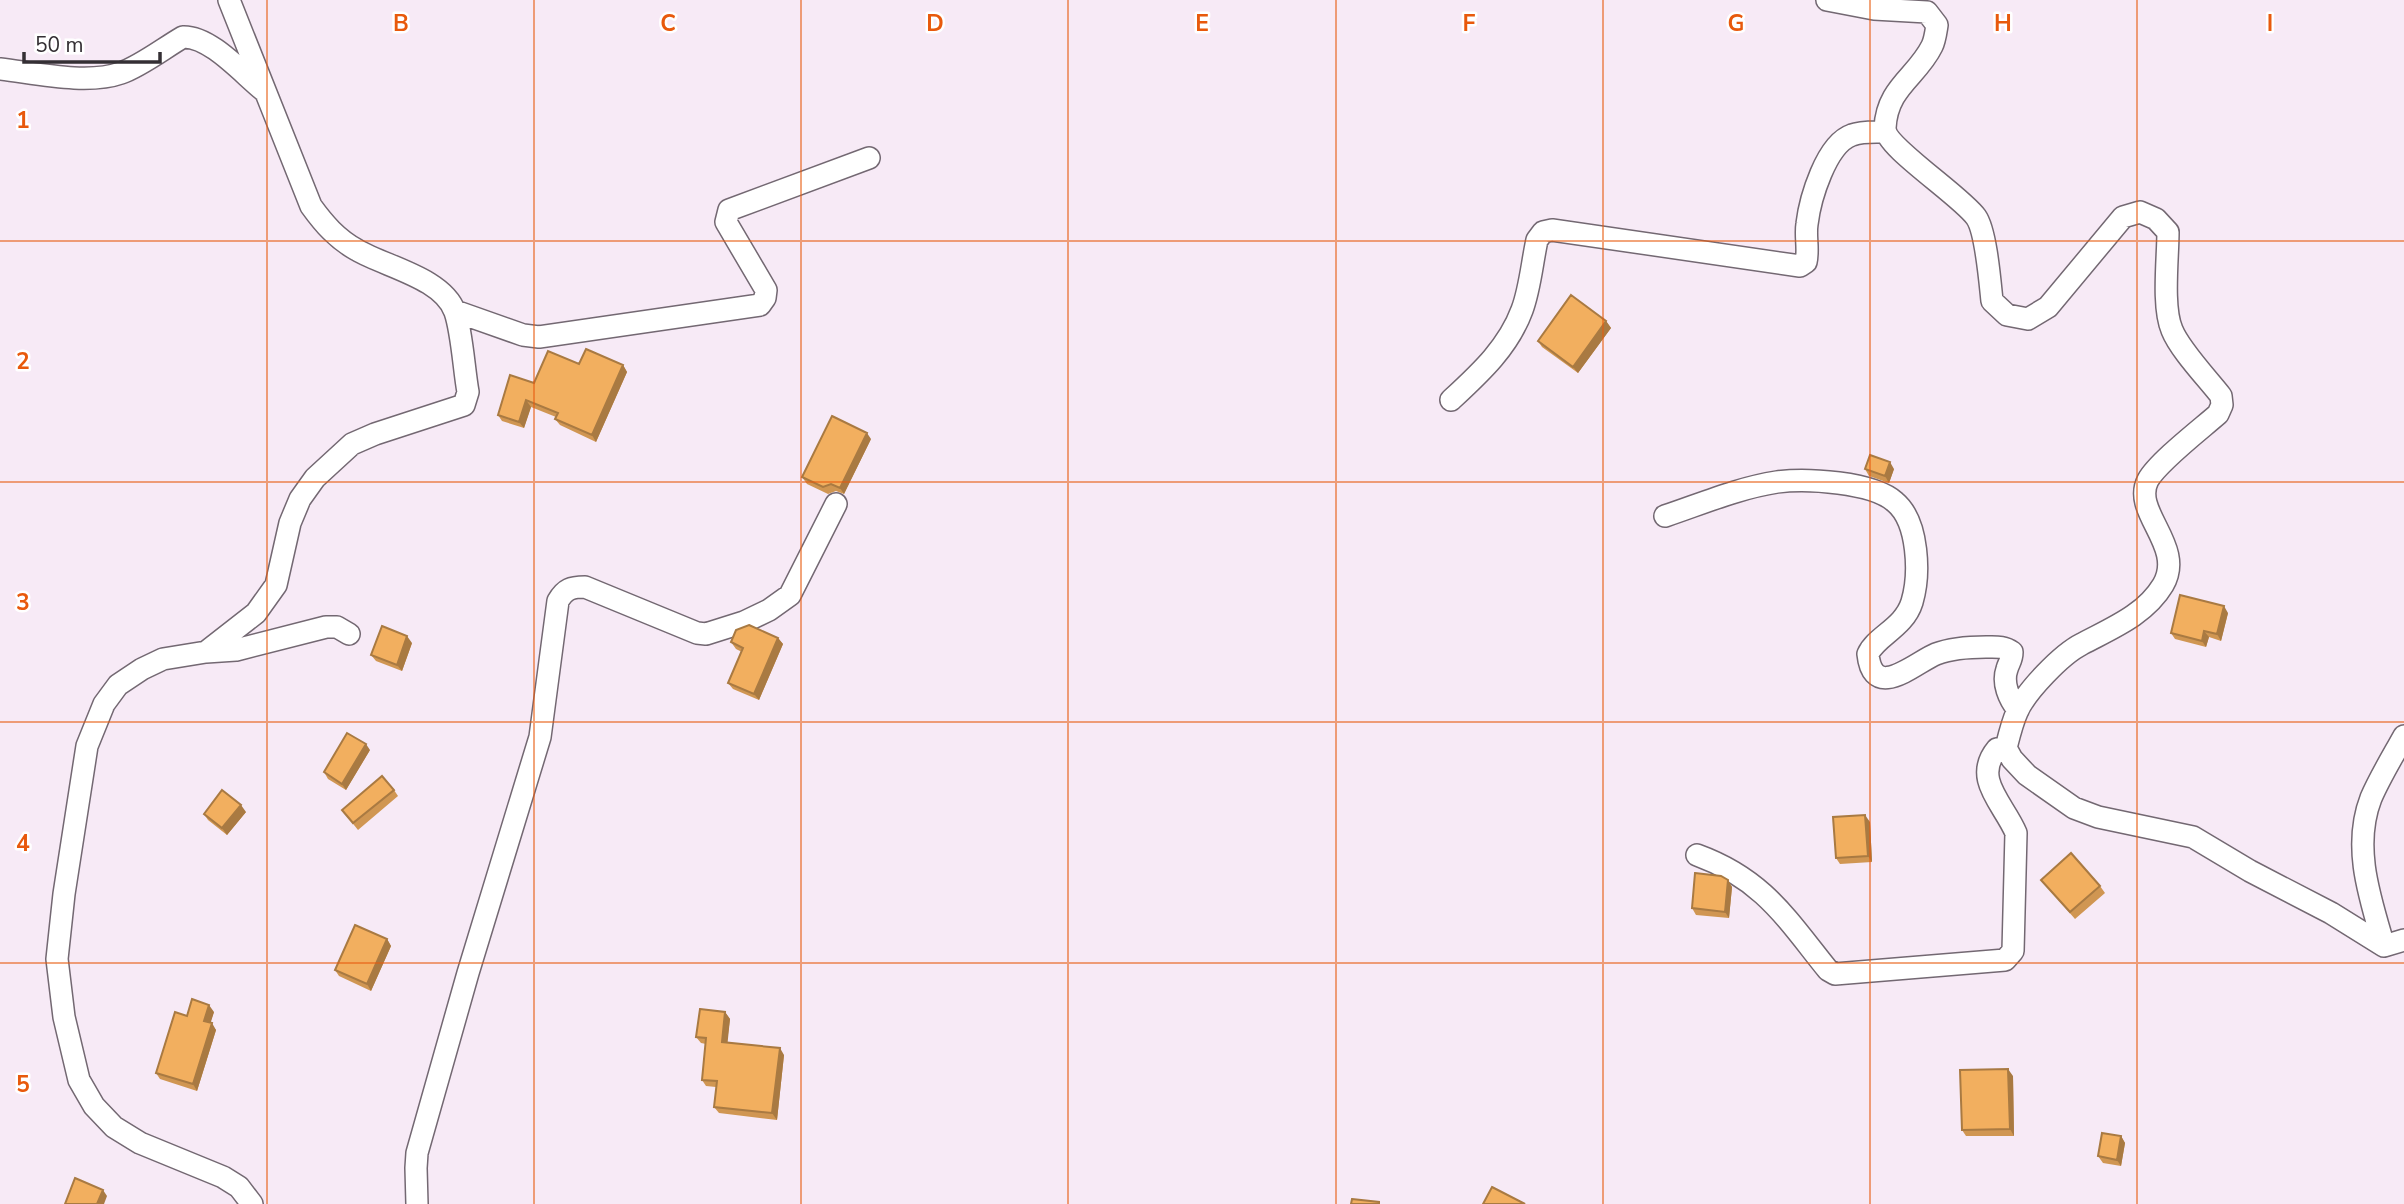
<svg xmlns="http://www.w3.org/2000/svg" width="2404" height="1204" viewBox="0 0 2404 1204" font-family="'Nunito Sans',sans-serif">
<rect width="100%" height="100%" fill="#f7eaf6"/>
<g fill="none" stroke-linecap="round" stroke-linejoin="round">
<defs>
<path id="minor" d="M229,0L311,206C324,224 337,239 357,250C386,267 443,278 455,312C462,332 464,370 468,392L464,405L375,434L352,444L315,478L300,499L290,523L276,585L256,613L206,652L163,659L142,669L118,685L104,704L87,746L64,894L57,959L64,1017L79,1080L94,1106L114,1127L140,1143L223,1177L239,1187L252,1204
M1827,0L1874,9L1927,12L1937,25C1936,31 1935,40 1932,46C1917,77 1887,87 1885,128C1885,147 1960,195 1976,217C1986,231 1990,282 1992,301L2007,315L2028,319L2048,307L2123,217L2140,212L2156,219L2168,232C2168,258 2162,307 2172,330C2180,350 2207,378 2221,396L2222,405L2218,414C2201,429 2158,462 2148,480C2131,512 2186,546 2163,585C2145,615 2112,628 2082,644C2062,654 2026,691 2017,712C2012,723 2009,736 2006,748L2012,759L2027,775L2074,808L2098,817L2193,837L2250,871L2331,913L2384,946L2404,940
M0,69C35,73 87,85 121,73C141,66 164,48 183,37C210,36 242,73 263,90
M455,311L523,335L539,337L760,305L765,298L766,290L726,222L729,210L869,158
M1451,400C1479,374 1508,348 1522,310C1530,289 1532,263 1537,240L1543,232L1552,230L1800,266L1806,262C1809,249 1805,237 1807,224C1810,199 1826,144 1852,135C1862,131 1875,132 1885,132
M1665,516C1701,504 1738,488 1777,482C1806,478 1873,482 1895,502C1919,522 1920,575 1912,602C1904,628 1876,636 1868,654C1873,703 1916,662 1936,654C1952,648 1969,647 1986,647C1996,647 2004,646 2012,652C2012,660 2009,662 2007,669C2002,683 2009,699 2018,710
M206,652L236,650L326,627H337L349,634
M1697,855C1763,879 1786,918 1828,970L1835,974L2005,960L2013,951L2016,833C2004,804 1972,779 1997,749L2006,748
M2384,946C2370,898 2352,847 2371,798C2380,777 2393,756 2404,736
M417,1204L416,1168L417,1153L468,973L540,737L558,601C565,589 571,587 585,587L697,633L706,634L744,622L769,610L790,595L836,504"/>
</defs>
<use href="#minor" stroke="#736872" stroke-width="24"/>
<use href="#minor" stroke="#fff" stroke-width="21"/>
</g>
<path fill="#d09652" d="M1606,321L1611,328L1578,373L1542,347L1538,341Z
M579,364L623,365L627,372L596,442L560,425L555,419L556,417L531,407L524,428L502,421L498,415L534,383Z
M871,439L844,494L836,491L828,494L807,484L802,477Z
M1865,469H1894L1889,483L1869,476Z
M2228,613L2221,641L2209,637L2206,647L2175,639L2171,633Z
M778,638L783,644L759,700L733,689L728,683L742,652L736,649L731,642Z
M412,643L402,671L376,661L371,655Z
M370,750L346,790L328,779L324,772Z
M394,790L398,796L358,830L342,810Z
M246,812L227,835L208,820L204,814Z
M1870,822L1872,862L1840,864L1836,858Z
M1728,880L1732,887L1729,918L1696,915L1692,908Z
M2041,880L2100,886L2105,893L2075,919Z
M387,939L391,946L371,991L339,976L335,970Z
M214,1012L210,1023L216,1030L197,1091L160,1079L156,1073L187,1016Z
M725,1012L730,1019L727,1042L784,1055L777,1120L719,1113L714,1107L716,1087L706,1086L702,1080L706,1044L701,1043L696,1037Z
M2013,1076L2014,1136H1966L1962,1130Z
M2121,1136L2125,1143L2121,1166L2103,1163L2098,1156Z"/>
<path fill="#a97a42" d="M1606,321L1611,328L1578,373L1573,367Z
M623,365L627,372L596,442L592,435Z
M526,400L531,407L524,428L519,422Z
M867,433L871,439L844,494L840,488Z
M1890,462L1894,469L1889,483L1885,476Z
M2224,606L2228,613L2221,641L2217,634Z
M2204,631L2209,637L2206,647L2202,641Z
M407,636L412,643L402,671L397,665Z
M778,638L783,644L759,700L754,694Z
M366,744L370,750L346,790L342,784Z
M241,805L246,812L227,835L222,828Z
M1865,815L1870,822L1872,862L1868,856Z
M1728,880L1732,887L1729,918L1725,912Z
M387,939L391,946L371,991L367,984Z
M209,1005L214,1012L209,1028L204,1021Z
M725,1012L730,1019L727,1048L722,1042Z
M212,1023L216,1030L197,1091L193,1084Z
M780,1048L784,1055L777,1120L772,1113Z
M2008,1069L2013,1076L2014,1136L2010,1129Z
M2121,1136L2125,1143L2121,1166L2117,1160Z
M103,1190L107,1196L104,1204H97Z"/>
<path fill="#f2af5f" stroke="#a97a42" stroke-width="2" d="M1571,295L1606,321L1573,367L1538,341Z
M586,349L623,365L592,435L555,419L558,413L526,400L519,422L498,415L510,375L534,383L548,351L579,364Z
M832,416L867,433L840,488L831,484L823,487L802,477Z
M1870,455L1890,462L1885,476L1865,469Z
M2180,595L2224,606L2217,634L2204,631L2202,641L2171,633Z
M749,625L778,638L754,694L728,683L743,648L731,642L736,630Z
M382,626L407,636L397,665L371,655Z
M347,733L366,744L342,784L324,772Z
M382,776L394,790L353,823L342,810Z
M222,790L241,805L222,828L204,814Z
M1865,815L1868,856L1836,858L1833,817Z
M2071,853L2100,886L2070,912L2041,880Z
M1695,873L1721,876L1728,880L1725,912L1692,908Z
M355,925L387,939L367,984L335,970Z
M192,999L209,1005L204,1021L212,1023L193,1084L156,1073L175,1012L187,1016Z
M700,1009L725,1012L722,1042L780,1048L772,1113L714,1107L717,1081L702,1080L706,1038L696,1037Z
M2008,1069L2010,1129L1962,1130L1960,1070Z
M2102,1133L2121,1136L2117,1160L2098,1156Z
M75,1178L103,1190L97,1204H65Z
M1492,1187L1525,1204H1483Z
M1352,1199L1379,1202V1204H1351Z"/>
<path fill="none" stroke="#e8590c" stroke-width="2" stroke-opacity="0.55" d="M267,0V1204M534,0V1204M801,0V1204M1068,0V1204M1336,0V1204M1603,0V1204M1870,0V1204M2137,0V1204M0,241H2404M0,482H2404M0,722H2404M0,963H2404"/>
<g font-size="23" text-anchor="middle" font-weight="bold" fill="#e8590c" stroke="#fff" stroke-width="5" stroke-linejoin="round" paint-order="stroke">
<text x="401" y="31">B</text>
<text x="668" y="31">C</text>
<text x="935" y="31">D</text>
<text x="1202" y="31">E</text>
<text x="1469" y="31">F</text>
<text x="1736" y="31">G</text>
<text x="2003" y="31">H</text>
<text x="2270" y="31">I</text>
<text x="23" y="128">1</text>
<text x="23" y="369">2</text>
<text x="23" y="610">3</text>
<text x="23" y="851">4</text>
<text x="23" y="1092">5</text>
</g>
<path d="M24 52v10h136v-10" fill="none" stroke="#342f34" stroke-width="3.5"/>
<text x="35" y="52" font-size="21" fill="#342f34" stroke="#ffffff" stroke-width="5" paint-order="stroke">50 m</text>
</svg>
